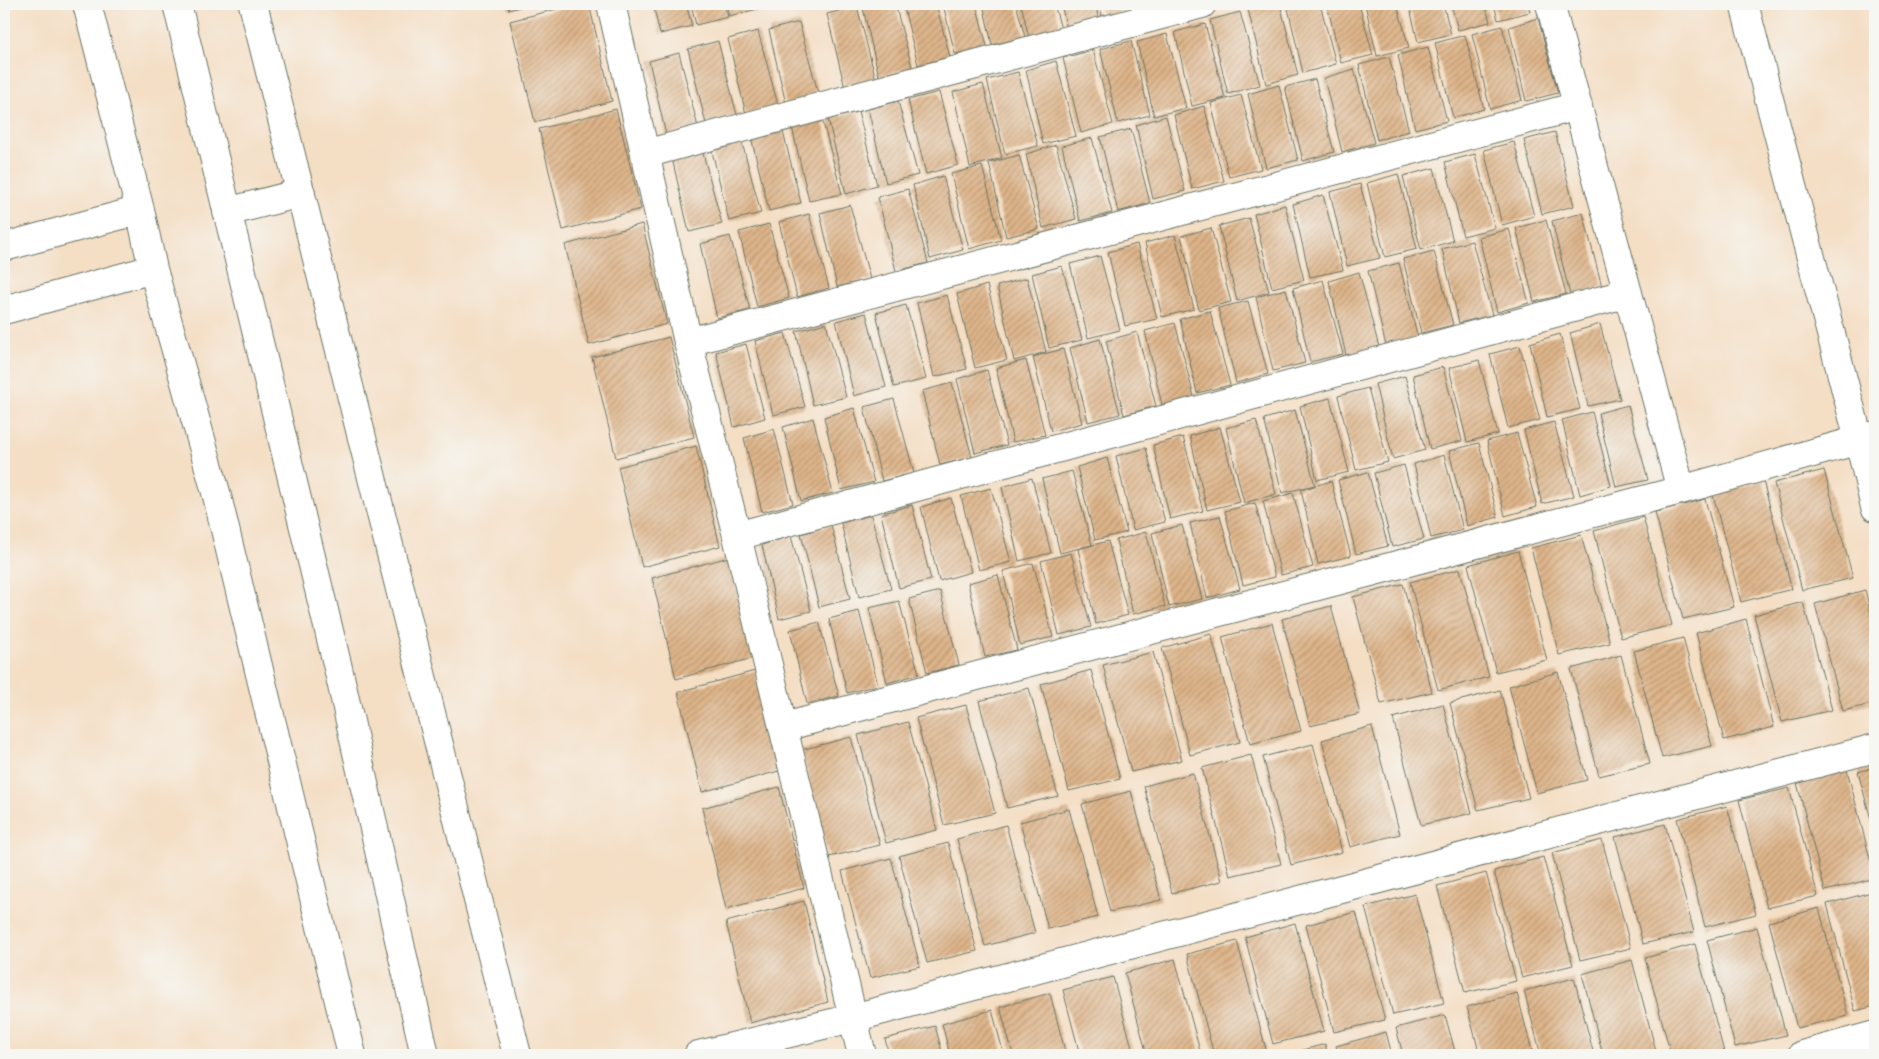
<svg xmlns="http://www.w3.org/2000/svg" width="1879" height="1059" viewBox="0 0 1879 1059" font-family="Delius,sans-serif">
<defs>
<pattern id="building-hatch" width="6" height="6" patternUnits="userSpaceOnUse" patternTransform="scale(1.25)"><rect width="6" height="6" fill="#dfb58a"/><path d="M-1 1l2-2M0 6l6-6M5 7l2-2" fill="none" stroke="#b49472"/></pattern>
</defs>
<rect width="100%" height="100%" fill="#f6f6f2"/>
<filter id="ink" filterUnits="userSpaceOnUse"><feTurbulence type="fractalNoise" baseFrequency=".02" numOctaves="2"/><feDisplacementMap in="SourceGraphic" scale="10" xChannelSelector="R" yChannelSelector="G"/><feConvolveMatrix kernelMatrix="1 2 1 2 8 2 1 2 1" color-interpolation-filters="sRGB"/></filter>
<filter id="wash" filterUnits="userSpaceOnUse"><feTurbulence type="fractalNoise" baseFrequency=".0096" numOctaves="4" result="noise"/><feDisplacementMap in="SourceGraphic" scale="20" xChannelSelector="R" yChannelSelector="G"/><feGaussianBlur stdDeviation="1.12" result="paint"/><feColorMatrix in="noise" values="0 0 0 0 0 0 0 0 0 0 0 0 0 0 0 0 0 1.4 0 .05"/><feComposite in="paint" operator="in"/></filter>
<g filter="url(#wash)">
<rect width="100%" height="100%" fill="#f4dec4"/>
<g id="blocks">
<path fill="url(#building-hatch)" d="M508,4H530L509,10Z
M576,4H589L612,101L535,122L510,21Z
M653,4H686L692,26L660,34Z
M691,4H724L728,17L696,25Z
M726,4H761L762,8L729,16Z
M762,4H781L763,9Z
M862,4H895L912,67L879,76Z
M903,4H936L950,57L918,65Z
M943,4H976L987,46L955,54Z
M983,4H1016L1025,37L992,45Z
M1021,4H1054L1061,29L1029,38Z
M1061,4H1095L1099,20L1067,29Z
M1099,4H1133L1134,8L1102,16Z
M1269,4H1280L1298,75L1266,84L1248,9Z
M1287,4H1320L1336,64L1303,73Z
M1327,4H1359L1373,55L1341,63Z
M1365,4H1397L1409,48L1377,56Z
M1409,4H1443L1451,34L1418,42Z
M1451,4H1485L1490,22L1458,30Z
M1494,4H1528L1530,12L1498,20Z
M857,6L876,80L845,88L827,14Z
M1240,12L1260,85L1228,94L1210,20Z
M1538,18L1558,93L1526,101L1509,27Z
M799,22L819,96L786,104L769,30Z
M1205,24L1225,98L1192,106L1175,32Z
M1502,26L1522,100L1490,109L1472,34Z
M758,31L778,105L746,114L728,39Z
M1167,34L1186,108L1154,116L1137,42Z
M1465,35L1484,109L1453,118L1435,43Z
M718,41L737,115L706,124L688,49Z
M1131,41L1150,115L1118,123L1100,49Z
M1428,47L1447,121L1415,129L1398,55Z
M1093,50L1113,124L1081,133L1063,58Z
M679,53L698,127L666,135L649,61Z
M1389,57L1409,131L1377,140L1359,65Z
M1056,61L1076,136L1043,144L1026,70Z
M1354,69L1374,143L1342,152L1324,78Z
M1018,72L1038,146L1005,154L987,80Z
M1315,79L1334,152L1303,161L1285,87Z
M983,84L1002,158L970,167L953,92Z
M1279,85L1298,160L1266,168L1248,94Z
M939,92L958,165L926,174L908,100Z
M1241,95L1261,169L1229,177L1211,103Z
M898,101L918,175L886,183L868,109Z
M1204,106L1224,181L1192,189L1174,115Z
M616,109L641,209L563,230L539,129Z
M858,111L877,185L846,194L828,119Z
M1166,116L1185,191L1153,199L1136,125Z
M822,119L842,194L809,201L792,127Z
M782,128L801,203L769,211L751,137Z
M1131,129L1150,203L1118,212L1100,137Z
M1555,132L1574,206L1542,214L1524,140Z
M1092,138L1112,213L1080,221L1062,146Z
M741,139L761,213L729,221L711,147Z
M1514,142L1534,216L1502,225L1484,150Z
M1056,145L1076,219L1043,228L1026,154Z
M702,150L722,224L689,232L672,158Z
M1475,154L1495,228L1463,236L1445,162Z
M1019,155L1039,229L1006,237L989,163Z
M982,166L1001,240L969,249L951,174Z
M1434,168L1453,241L1421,250L1403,176Z
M1398,174L1417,249L1385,257L1367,183Z
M943,176L963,250L930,259L913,185Z
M1360,184L1380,258L1347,266L1330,192Z
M908,189L928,263L896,271L878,197Z
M1323,195L1343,270L1310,277L1293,204Z
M850,205L870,279L837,287L820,213Z
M1285,205L1304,280L1272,288L1254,214Z
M1583,213L1602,287L1570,295L1552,221Z
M809,214L829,288L797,297L779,222Z
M1249,218L1269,292L1237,301L1219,226Z
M1546,220L1566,294L1534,302L1516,228Z
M642,224L667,324L589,345L565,245Z
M769,224L789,298L757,307L739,232Z
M1211,228L1231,302L1199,310L1181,236Z
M1509,229L1529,303L1497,312L1479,237Z
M1175,235L1194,309L1162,317L1145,243Z
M730,236L750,310L717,318L700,244Z
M1472,241L1492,315L1459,323L1442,249Z
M1137,244L1157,319L1125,326L1108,252Z
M1434,251L1453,325L1421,333L1403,259Z
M1100,256L1120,330L1088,338L1070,264Z
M1399,263L1418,338L1386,346L1368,271Z
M1062,266L1082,340L1049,348L1032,274Z
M1359,272L1379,347L1346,355L1329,281Z
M1027,278L1046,352L1014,361L997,286Z
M1323,280L1343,354L1310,362L1293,288Z
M987,285L1007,360L975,368L957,294Z
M1286,289L1305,363L1273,371L1256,297Z
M947,295L967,369L934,377L917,303Z
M1248,301L1268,374L1236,383L1218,308Z
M906,305L926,379L894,387L876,313Z
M1210,311L1230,385L1197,393L1180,319Z
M866,313L886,387L854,396L836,321Z
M826,323L846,397L813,405L796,331Z
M1175,323L1194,397L1162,405L1145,331Z
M1600,324L1620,399L1588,406L1570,333Z
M1137,332L1156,406L1124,415L1106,341Z
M785,333L805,407L773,415L755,341Z
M1560,334L1580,409L1547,417L1530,343Z
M669,337L694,437L616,458L592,357Z
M1100,339L1120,414L1088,422L1070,348Z
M746,344L765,418L734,427L716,352Z
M1520,346L1540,420L1508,428L1490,354Z
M1063,349L1082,423L1051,431L1033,357Z
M1026,360L1045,435L1013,442L996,368Z
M1479,360L1498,434L1467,442L1449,368Z
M1443,367L1462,441L1430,449L1413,375Z
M987,370L1007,445L975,453L957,379Z
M1405,376L1425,450L1393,459L1375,384Z
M952,383L972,457L940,465L922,391Z
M1368,388L1388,462L1356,470L1338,396Z
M1330,398L1349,472L1317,480L1300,406Z
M894,399L914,473L882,481L864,407Z
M1628,405L1648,480L1616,487L1598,413Z
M854,408L874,482L841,490L824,417Z
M1295,410L1315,485L1282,493L1264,419Z
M1592,412L1611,486L1580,495L1562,420Z
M813,418L833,493L801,501L783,427Z
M1256,420L1276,494L1244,503L1226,428Z
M1554,422L1574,496L1542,504L1524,430Z
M1220,427L1240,502L1207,510L1190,436Z
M774,429L793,504L762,512L744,438Z
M1517,433L1537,507L1505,516L1487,441Z
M1183,437L1203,511L1170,519L1153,445Z
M1479,443L1498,517L1467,526L1449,451Z
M696,446L720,546L642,567L618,467Z
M1146,448L1165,522L1133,530L1116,456Z
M1444,455L1463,530L1431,538L1414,464Z
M1107,458L1127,532L1095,540L1077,467Z
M1404,465L1424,539L1392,547L1374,473Z
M1824,470L1853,578L1802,590L1774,483Z
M1072,471L1092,545L1060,553L1042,479Z
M1368,472L1388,546L1356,554L1338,480Z
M1032,478L1051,553L1019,561L1002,487Z
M1331,481L1351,556L1318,564L1301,490Z
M1763,481L1792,589L1741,602L1713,495Z
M991,488L1011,562L979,570L961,496Z
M1293,493L1313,567L1281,575L1263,501Z
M951,498L971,572L939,581L921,507Z
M1705,499L1734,607L1683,619L1655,512Z
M1255,503L1275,577L1243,585L1225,511Z
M912,505L931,580L899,588L881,514Z
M871,515L891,589L859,597L841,523Z
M1220,516L1240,589L1207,598L1190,523Z
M1643,517L1672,625L1621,638L1594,531Z
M831,525L850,599L819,607L801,534Z
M1182,525L1202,599L1169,607L1152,533Z
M1146,532L1165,606L1133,614L1116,540Z
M1581,535L1610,643L1559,655L1531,548Z
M791,536L811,611L779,619L762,545Z
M1108,541L1128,615L1096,624L1078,549Z
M1518,551L1547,660L1496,672L1468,565Z
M1071,553L1091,627L1059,635L1041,561Z
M729,557L753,658L676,679L652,578Z
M1033,563L1053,637L1020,645L1003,571Z
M1460,569L1489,677L1438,690L1410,582Z
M998,575L1017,650L985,657L968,583Z
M1403,584L1432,692L1381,704L1353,597Z
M1865,590L1875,630V703L1843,711L1815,604Z
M940,591L959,665L927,673L909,599Z
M899,601L919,674L887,683L869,608Z
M1803,602L1832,710L1782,722L1754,615Z
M1331,606L1360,714L1310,726L1282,619Z
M859,611L878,685L847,693L829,619Z
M1746,619L1774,727L1724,740L1696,633Z
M819,622L839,696L807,704L790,630Z
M1272,623L1301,731L1250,744L1222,637Z
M1211,634L1240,742L1190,755L1162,648Z
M1683,638L1712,746L1662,758L1634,651Z
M1153,652L1182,760L1131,772L1103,665Z
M1621,655L1650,764L1599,776L1571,669Z
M1091,670L1120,779L1069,791L1041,684Z
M755,671L779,771L702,792L678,692Z
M1558,672L1587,780L1537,793L1509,686Z
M1029,688L1058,796L1007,808L979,701Z
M1500,690L1529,798L1478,810L1450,703Z
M1443,704L1472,813L1421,825L1393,718Z
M966,705L995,813L944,825L916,718Z
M908,722L937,830L886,843L858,735Z
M1372,726L1400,834L1350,847L1322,740Z
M851,737L880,845L829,857L801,750Z
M1313,744L1342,852L1291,865L1263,757Z
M1251,755L1281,864L1230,876L1202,768Z
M1875,767V834L1858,772Z
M1847,770L1875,878L1825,891L1797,783Z
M1193,773L1222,881L1172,893L1144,786Z
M779,787L804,888L726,909L702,808Z
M1789,788L1818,896L1767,908L1739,800Z
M1131,791L1161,900L1110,912L1082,804Z
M1727,806L1756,914L1705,927L1677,819Z
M1069,809L1098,917L1048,929L1020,822Z
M1665,824L1694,932L1643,944L1615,837Z
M1006,825L1035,933L985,946L957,839Z
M1602,840L1631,948L1580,960L1552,853Z
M948,843L977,951L927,963L899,856Z
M1543,857L1573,965L1522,978L1494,871Z
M891,858L920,966L870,978L842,871Z
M1486,873L1516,981L1465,993L1437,886Z
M1875,891V1006L1855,1011L1827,904Z
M1415,894L1444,1003L1393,1015L1365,907Z
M804,901L828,1002L750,1023L726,922Z
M1819,908L1848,1016L1797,1028L1769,922Z
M1356,912L1385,1020L1334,1032L1306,925Z
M1295,923L1324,1031L1273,1044L1245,937Z
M1757,927L1786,1035L1735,1047L1707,940Z
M1237,941L1266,1049L1239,1055H1214L1187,954Z
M1695,944L1724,1052L1711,1055H1671L1645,958Z
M1175,959L1201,1055H1147L1125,973Z
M1632,960L1657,1055H1603L1582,974Z
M1113,977L1134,1055H1080L1063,990Z
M1574,978L1594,1055H1541L1524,991Z
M1050,993L1066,1055H1013L1000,1007Z
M1517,993L1533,1055H1480L1467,1007Z
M992,1010L1004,1055H950L942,1024Z
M1445,1015L1456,1055H1403L1396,1028Z
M935,1026L943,1055H889L885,1039Z
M1386,1032L1392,1055H1339L1336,1046Z
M1325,1044L1328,1055H1285Z"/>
</g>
</g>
<g filter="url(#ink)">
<use href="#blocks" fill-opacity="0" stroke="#6a7566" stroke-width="1"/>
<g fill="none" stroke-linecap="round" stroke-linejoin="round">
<defs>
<path id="minor" d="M87,4L140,210L153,269L217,496L352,1055
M177,4L338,668L425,1055
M611,4L688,342L737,536L862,1055
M1550,4L1681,490
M1744,4L1859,440L1875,435
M645,154L1202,4
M227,212L301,193
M4,247L140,210
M4,310L153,269
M688,342L1578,106
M737,536L1628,293
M784,727L1681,490L1859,440L1875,507
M1802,1055L1875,1035"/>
<path id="tertiary" d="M253,4L517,1055
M698,1055L853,1018L1875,748"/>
</defs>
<use href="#minor" stroke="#6a7566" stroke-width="30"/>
<use href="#tertiary" stroke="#6a7566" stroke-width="30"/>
<use href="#minor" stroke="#fff" stroke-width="28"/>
<use href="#tertiary" stroke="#fff" stroke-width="28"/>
</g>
</g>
<rect width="1879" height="1059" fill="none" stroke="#f6f6f2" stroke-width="20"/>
</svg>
